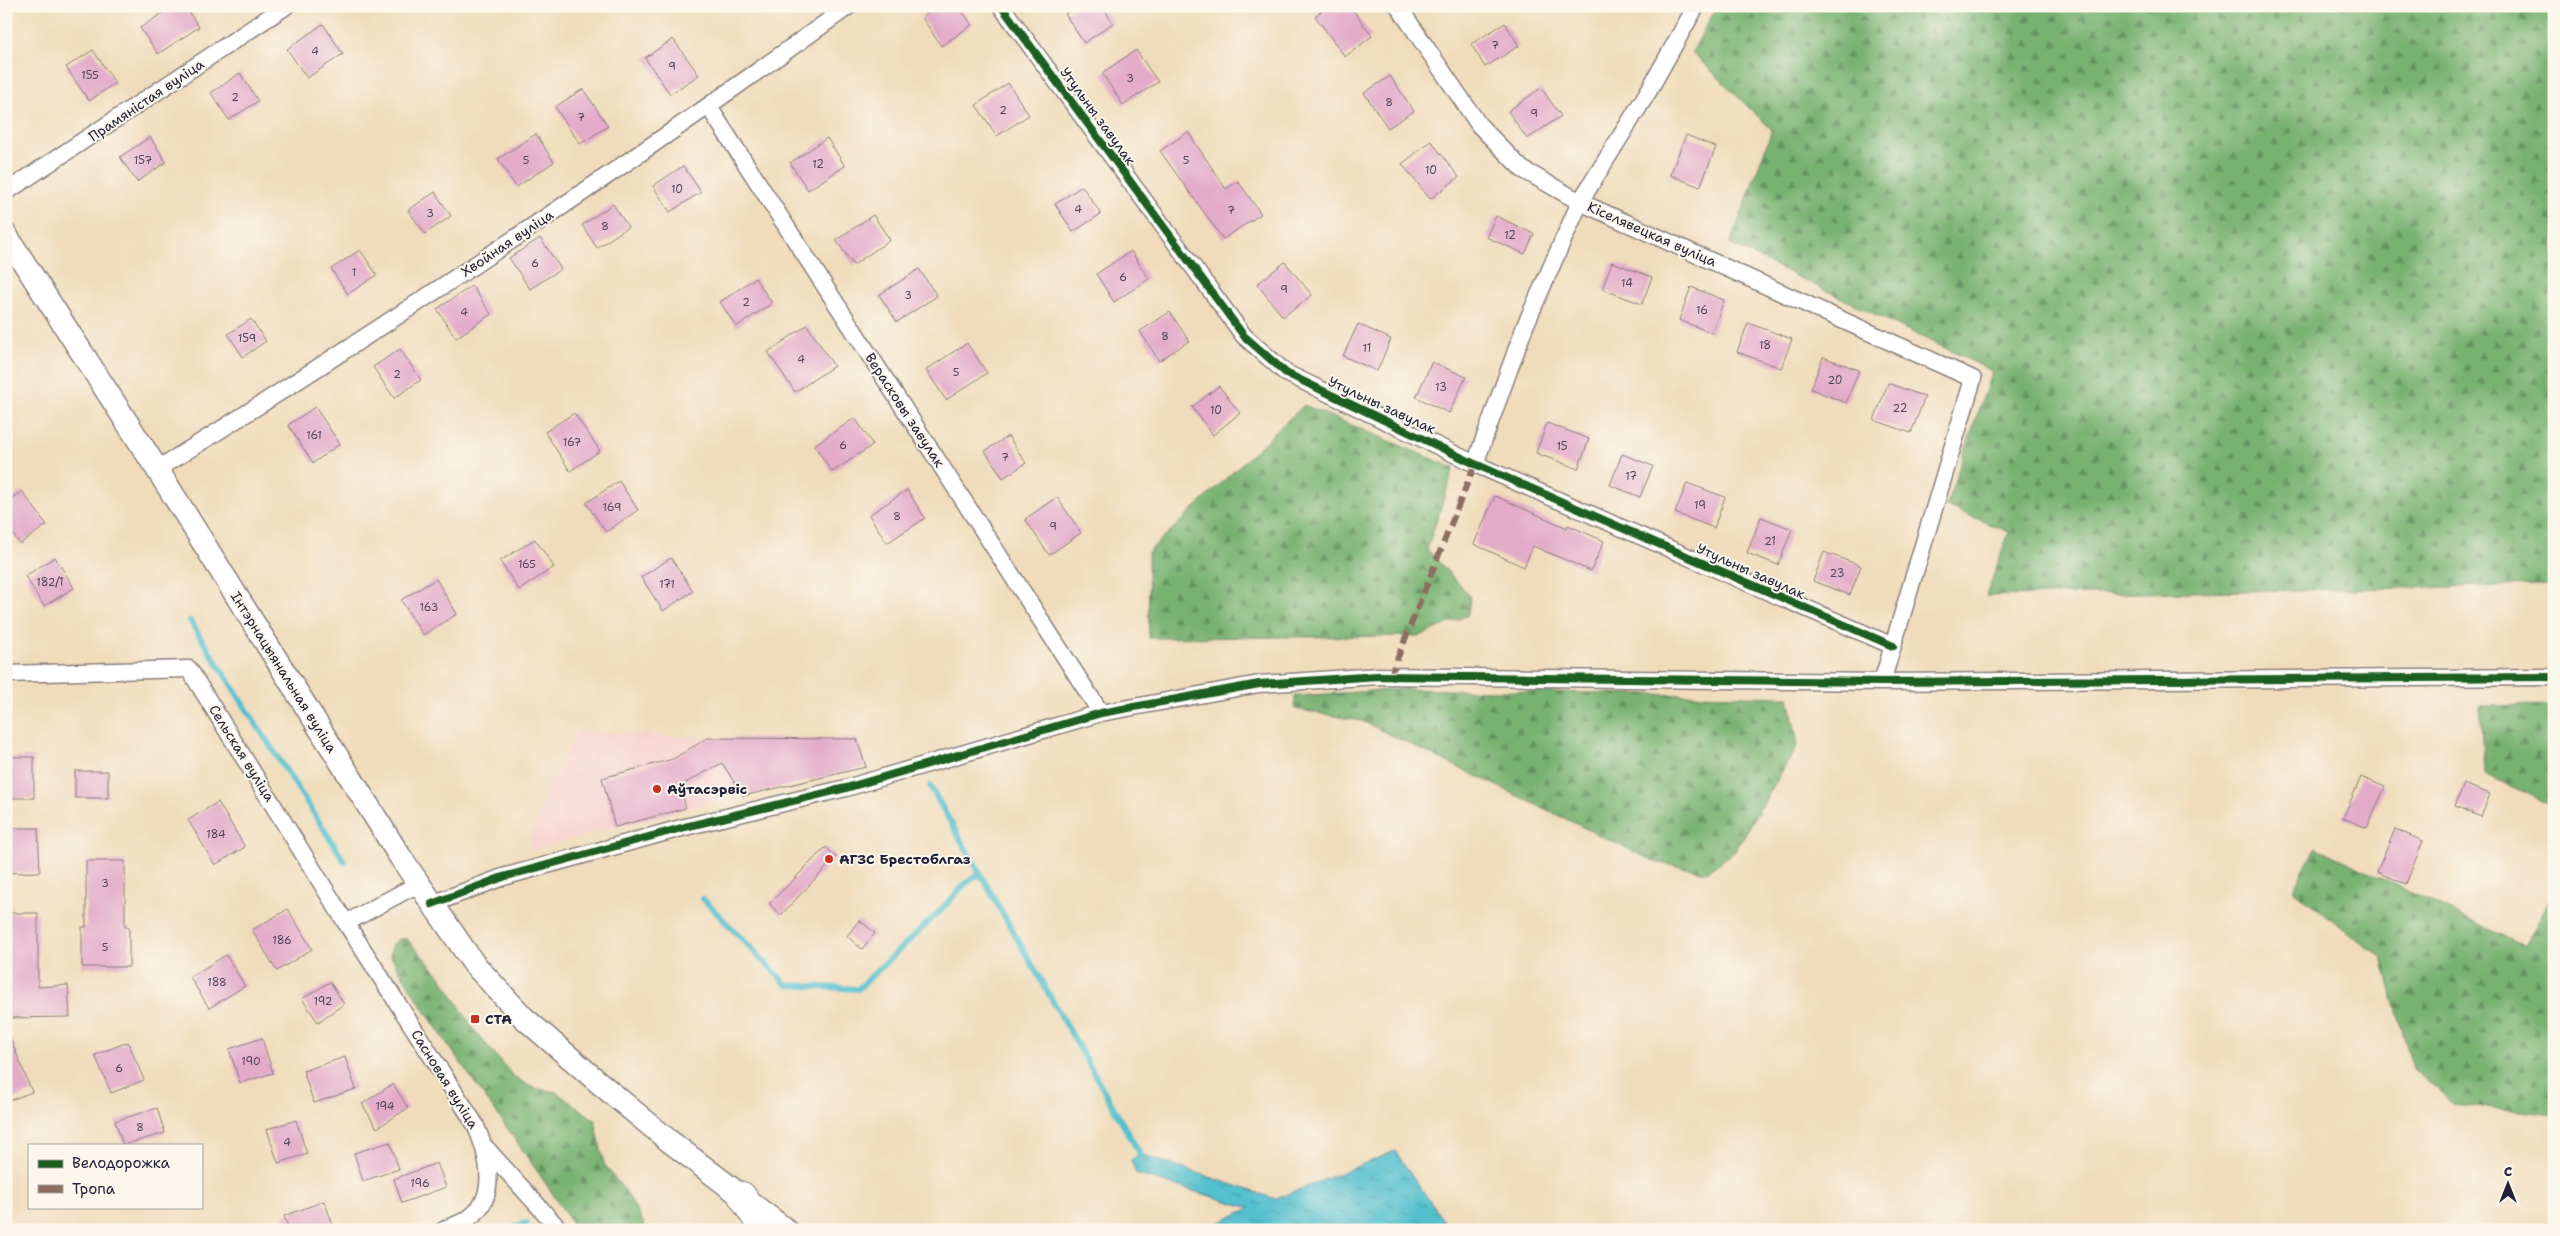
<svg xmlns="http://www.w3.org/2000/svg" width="2560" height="1236" viewBox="0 0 2560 1236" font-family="'Shantell Sans',sans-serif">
<defs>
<pattern id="forest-firs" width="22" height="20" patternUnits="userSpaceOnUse" patternTransform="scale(1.25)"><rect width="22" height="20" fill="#78b271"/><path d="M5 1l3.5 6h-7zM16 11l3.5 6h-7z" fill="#62905e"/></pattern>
<pattern id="water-ripples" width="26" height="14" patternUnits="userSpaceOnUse" patternTransform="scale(1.25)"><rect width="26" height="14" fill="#54c0ce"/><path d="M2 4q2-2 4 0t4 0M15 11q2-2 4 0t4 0" fill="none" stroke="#459ca8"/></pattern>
</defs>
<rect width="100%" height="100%" fill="#fbf7ec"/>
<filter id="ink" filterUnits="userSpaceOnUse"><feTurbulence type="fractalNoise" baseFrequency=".02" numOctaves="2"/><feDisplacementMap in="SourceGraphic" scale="10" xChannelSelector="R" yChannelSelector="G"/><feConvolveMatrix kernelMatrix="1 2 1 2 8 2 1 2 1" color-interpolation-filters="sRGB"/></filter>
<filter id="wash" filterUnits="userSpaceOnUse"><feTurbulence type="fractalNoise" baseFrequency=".0096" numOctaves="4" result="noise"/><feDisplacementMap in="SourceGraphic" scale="20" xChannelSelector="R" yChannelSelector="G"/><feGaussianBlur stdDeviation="1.12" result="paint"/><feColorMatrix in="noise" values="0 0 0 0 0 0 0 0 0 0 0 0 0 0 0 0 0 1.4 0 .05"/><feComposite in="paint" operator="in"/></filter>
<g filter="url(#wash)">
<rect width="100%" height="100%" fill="#f0dcbb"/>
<path fill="#f7d0cf" d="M577,732L707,738L857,739L866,767L686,808L528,851L545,796Z"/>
<path fill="url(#forest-firs)" stroke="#4d6a56" d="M1717,6H2554V585L1986,596L2009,532L1946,506L1992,371L1730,244L1772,130L1692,52Z
M1304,405L1454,468L1427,549L1470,596L1468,615L1420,636L1149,638L1148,552Z
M1402,689L1789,697L1798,745L1735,851L1707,872L1655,862L1362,721L1295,709V696Z
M2554,705V806L2484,774L2480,706Z
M2315,847L2525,946L2554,891V1115L2452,1103L2413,1069L2382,958L2293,890Z
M399,939H407L441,977L475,1031L513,1076L533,1088L556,1092L595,1120L604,1164L628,1195L647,1230H576C517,1136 446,1050 390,955L392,945Z"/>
<path fill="url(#water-ripples)" stroke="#3b7184" d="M1395,1151L1450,1230H1203L1250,1208L1136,1174L1131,1160L1140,1154L1276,1199Z"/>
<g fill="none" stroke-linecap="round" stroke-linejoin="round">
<path stroke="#54c0ce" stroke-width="6" d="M190,621L345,862
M930,786L1140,1154
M703,899L787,985L858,989L940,911L965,884L980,873
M509,1230L527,1223"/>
</g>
<g id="blocks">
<path fill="#e3abc9" d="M173,6H185L199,27L158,54L140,28Z
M938,6H959L972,25L941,46L922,17Z
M1077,6H1102L1113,23L1084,43L1065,14Z
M1328,6H1350L1372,36L1345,57L1315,16Z
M1505,23L1519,46L1485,67L1471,44Z
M323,24L343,54L307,78L287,49Z
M673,39L699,75L670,94L645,58Z
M93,50L115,83L89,101L66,67Z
M1136,50L1158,82L1123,105L1102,73Z
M240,73L258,101L229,120L211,93Z
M1390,76L1414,111L1388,128L1364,93Z
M1008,83L1029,115L997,136L976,105Z
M1541,88L1561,116L1527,139L1508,111Z
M583,89L608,126L580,144L555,107Z
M1188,132L1226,189L1238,181L1261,214L1223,239L1160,151Z
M536,134L554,162L516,187L498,159Z
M1686,135L1716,147L1700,187L1670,175Z
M150,137L166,162L137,182L120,157Z
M827,138L845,166L808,190L790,163Z
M1431,141L1459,177L1430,199L1402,164Z
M683,166L701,192L670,212L653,186Z
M1082,186L1101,214L1073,232L1055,204Z
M435,192L451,216L425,234L408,210Z
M613,204L628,227L597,248L582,225Z
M873,215L890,240L853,265L836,240Z
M1496,216L1534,234L1525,254L1486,237Z
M540,238L561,269L530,289L509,258Z
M360,250L377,275L348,294L331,269Z
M1131,251L1149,279L1114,302L1096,274Z
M1285,262L1312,295L1283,317L1257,284Z
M1612,262L1652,277L1642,304L1602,289Z
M919,269L937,296L897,322L879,295Z
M755,278L772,303L736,327L720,302Z
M472,286L491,314L456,338L437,309Z
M1691,287L1724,300L1712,333L1679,320Z
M1170,312L1189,341L1159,361L1140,331Z
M251,319L266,341L243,357L228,334Z
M1748,323L1792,339L1781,368L1737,352Z
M1358,324L1391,339L1377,371L1343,356Z
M807,325L834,366L795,392L768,352Z
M967,343L987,373L946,400L926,370Z
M400,349L421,380L394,398L373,367Z
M1823,357L1859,370L1846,403L1811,389Z
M1432,362L1466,377L1449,413L1416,397Z
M1888,383L1925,397L1911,433L1874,420Z
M1219,386L1240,413L1213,435L1192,407Z
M315,407L340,444L313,463L288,425Z
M574,413L600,451L570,471L545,432Z
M855,418L873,445L832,472L814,445Z
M1547,423L1589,439L1578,469L1536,453Z
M1008,436L1026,463L1003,478L985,451Z
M1622,454L1653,466L1640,497L1610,485Z
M619,481L638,510L606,532L586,503Z
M1687,483L1725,497L1714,528L1675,513Z
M907,490L925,518L887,543L869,515Z
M22,491L47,525L20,544L6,525V502Z
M1495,496L1567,528L1568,525L1604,541L1591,571L1533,546L1524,567L1474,544Z
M1057,497L1081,533L1049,555L1025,519Z
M1761,517L1792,529L1778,565L1747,553Z
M535,539L554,567L519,590L500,561Z
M1824,552L1861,566L1850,595L1813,581Z
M55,557L74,588L44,606L25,576Z
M671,558L693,591L663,611L641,577Z
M436,579L457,614L423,635L401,600Z
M707,738L857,739L866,767L743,796L722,763L680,786L686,808L615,827L602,778L673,759Z
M6,757H34V798H6Z
M75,771H108V798H75Z
M2361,777L2385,787L2367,828L2343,818Z
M2464,784L2490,794L2481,817L2455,806Z
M218,802L245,847L215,865L188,820Z
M6,828H38L40,872L6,873Z
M2395,829L2423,841L2406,884L2377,872Z
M826,847L836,857L781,915L769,904Z
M86,861H125V927H129V967H82V927H86Z
M288,909L312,949L277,971L252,930Z
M6,913H38V987L68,985L70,1017L6,1018Z
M859,920L875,933L862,949L847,936Z
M226,955L245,986L209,1008L190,977Z
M330,982L344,1004L318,1022L302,999Z
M6,1027L32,1092L6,1102Z
M262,1038L273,1073L240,1083L229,1049Z
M128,1042L144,1080L111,1093L95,1055Z
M345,1057L356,1089L314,1103L303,1071Z
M393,1084L408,1108L377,1128L362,1104Z
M157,1108L165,1133L123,1145L115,1121Z
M296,1120L307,1154L278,1163L267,1129Z
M390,1142L399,1169L363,1181L354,1153Z
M437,1163L446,1187L402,1203L394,1179Z
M324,1201L335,1230H289L284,1216Z"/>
</g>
</g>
<g filter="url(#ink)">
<use href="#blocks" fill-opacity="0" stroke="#897f7b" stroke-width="1"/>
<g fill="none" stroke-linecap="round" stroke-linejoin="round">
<defs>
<path id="street" d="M1001,6L1244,336L1286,373L1475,464L1893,646
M1398,6L1479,125L1522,169L1580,202L1973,379L1882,682
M709,107L1101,713
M6,192L286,6
M1475,464L1525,326L1580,202L1648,92L1696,6
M157,469C243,417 327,362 411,307C559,210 705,110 849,6
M6,674L189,669L346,923L418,884
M432,904L503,877L685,827L846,788L1101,713L1259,684L1378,676L1882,682L2554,677
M346,923L475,1124C487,1152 501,1196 469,1218C461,1223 452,1226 444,1230
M486,1148L560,1230"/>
<path id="secondary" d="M6,235L157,469L399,855L474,964L524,1018L597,1081L668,1140L786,1230"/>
<path id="highway" d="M742,1196L764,1230"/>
</defs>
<use href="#street" stroke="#897f7b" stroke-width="19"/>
<use href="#secondary" stroke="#897f7b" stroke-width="25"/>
<use href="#highway" stroke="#897f7b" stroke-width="30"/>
<use href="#street" stroke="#fff" stroke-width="16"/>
<use href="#secondary" stroke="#fff" stroke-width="22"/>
<use href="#highway" stroke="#fff" stroke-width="28"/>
<path stroke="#8d6e63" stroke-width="6" stroke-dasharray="12 6" stroke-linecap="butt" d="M1390,677L1475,464"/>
<defs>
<path id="cycleway" d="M1001,6L1244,336L1286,373L1475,464L1893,646
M432,904L503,877L685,827L846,788L1101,713L1259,684L1378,676L1882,682L2554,677"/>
</defs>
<use href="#cycleway" stroke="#fbf7ec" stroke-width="11"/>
<use href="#cycleway" stroke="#1b5e20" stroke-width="8"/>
</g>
</g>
<g fill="#c8321e" stroke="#fbf7ec" stroke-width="2">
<circle cx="657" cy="789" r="5"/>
<circle cx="829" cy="859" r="5"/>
<rect x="470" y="1014" width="10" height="10" rx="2.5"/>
</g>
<g text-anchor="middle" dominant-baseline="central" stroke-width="4" stroke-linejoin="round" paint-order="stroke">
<g font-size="11" fill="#52445e">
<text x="1495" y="45">7</text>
<text x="315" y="51">4</text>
<text x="672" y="66">9</text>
<text x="90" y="75">155</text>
<text x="1130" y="78">3</text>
<text x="235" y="97">2</text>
<text x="1389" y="102">8</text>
<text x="1003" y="110">2</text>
<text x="1534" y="113">9</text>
<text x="581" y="117">7</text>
<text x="143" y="160">157</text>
<text x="526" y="160">5</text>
<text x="1186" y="160">5</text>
<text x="818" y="164">12</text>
<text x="1431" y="170">10</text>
<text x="677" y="189">10</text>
<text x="1078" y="209">4</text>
<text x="1231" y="210">7</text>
<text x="430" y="213">3</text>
<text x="605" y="226">8</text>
<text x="1510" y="235">12</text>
<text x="535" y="263">6</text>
<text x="354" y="272">1</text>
<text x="1123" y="277">6</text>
<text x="1627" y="283">14</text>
<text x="1284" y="289">9</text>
<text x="908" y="295">3</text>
<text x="746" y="302">2</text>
<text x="1702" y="310">16</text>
<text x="464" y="312">4</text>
<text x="1165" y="336">8</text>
<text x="247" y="338">159</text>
<text x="1765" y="345">18</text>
<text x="1367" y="348">11</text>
<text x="801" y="359">4</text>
<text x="956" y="372">5</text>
<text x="397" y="374">2</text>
<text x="1835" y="380">20</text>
<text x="1441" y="387">13</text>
<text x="1900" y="408">22</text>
<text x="1216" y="410">10</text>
<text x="314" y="435">161</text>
<text x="572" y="442">167</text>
<text x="843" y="445">6</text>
<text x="1562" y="446">15</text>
<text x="1005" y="457">7</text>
<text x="1631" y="476">17</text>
<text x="1700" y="505">19</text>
<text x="612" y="507">169</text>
<text x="897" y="516">8</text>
<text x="1053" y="526">9</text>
<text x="1770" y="541">21</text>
<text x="527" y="564">165</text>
<text x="1837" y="573">23</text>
<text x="50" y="582">182/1</text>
<text x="667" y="584">171</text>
<text x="429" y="607">163</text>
<text x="216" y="834">184</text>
<text x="105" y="883">3</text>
<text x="282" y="940">186</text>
<text x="105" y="947">5</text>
<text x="217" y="982">188</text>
<text x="323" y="1001">192</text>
<text x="251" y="1061">190</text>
<text x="119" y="1068">6</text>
<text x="385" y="1106">194</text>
<text x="140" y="1127">8</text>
<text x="287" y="1142">4</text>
<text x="420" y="1183">196</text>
</g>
<g font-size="14" fill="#22223b" stroke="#fbf7ec">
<text transform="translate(146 100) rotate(-34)">Прамяністая вуліца</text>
<text transform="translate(1098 116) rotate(54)">Утульны завулак</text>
<text transform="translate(1652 234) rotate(24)">Кіселявецкая вуліца</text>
<text transform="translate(507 243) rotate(-34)">Хвойная вуліца</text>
<text transform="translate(1382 405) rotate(25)">Утульны завулак</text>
<text transform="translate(905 410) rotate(57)">Верасковы завулак</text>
<text transform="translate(1751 571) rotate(24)">Утульны завулак</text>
<text transform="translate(284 672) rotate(58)">Інтэрнацыянальная вуліца</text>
<text transform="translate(242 753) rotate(58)">Сельская вуліца</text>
<text transform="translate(445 1079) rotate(58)">Сасновая вуліца</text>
</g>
<g font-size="14" font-weight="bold" fill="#22223b" stroke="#fbf7ec" text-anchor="start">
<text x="667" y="789">Аўтасэрвіс</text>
<text x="839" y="859">АГЗС Брестоблгаз</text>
<text x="485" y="1019">СТА</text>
</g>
</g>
<rect width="2560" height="1236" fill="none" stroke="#fbf7ec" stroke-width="25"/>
<rect x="28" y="1144" width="175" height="65" fill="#fbf7ec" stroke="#a4a2a5"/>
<rect x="38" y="1160" width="25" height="8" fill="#1b5e20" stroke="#a4a2a5"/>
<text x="72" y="1168" font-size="15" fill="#22223b">Велодорожка</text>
<rect x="38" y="1185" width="25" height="8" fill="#8d6e63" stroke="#a4a2a5"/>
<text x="72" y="1194" font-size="15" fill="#22223b">Тропа</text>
<g transform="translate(2508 1184)" stroke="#fbf7ec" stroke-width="4" paint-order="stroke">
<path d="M0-4L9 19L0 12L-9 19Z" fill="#22223b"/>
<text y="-8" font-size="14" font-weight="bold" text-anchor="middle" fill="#22223b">С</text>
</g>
</svg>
